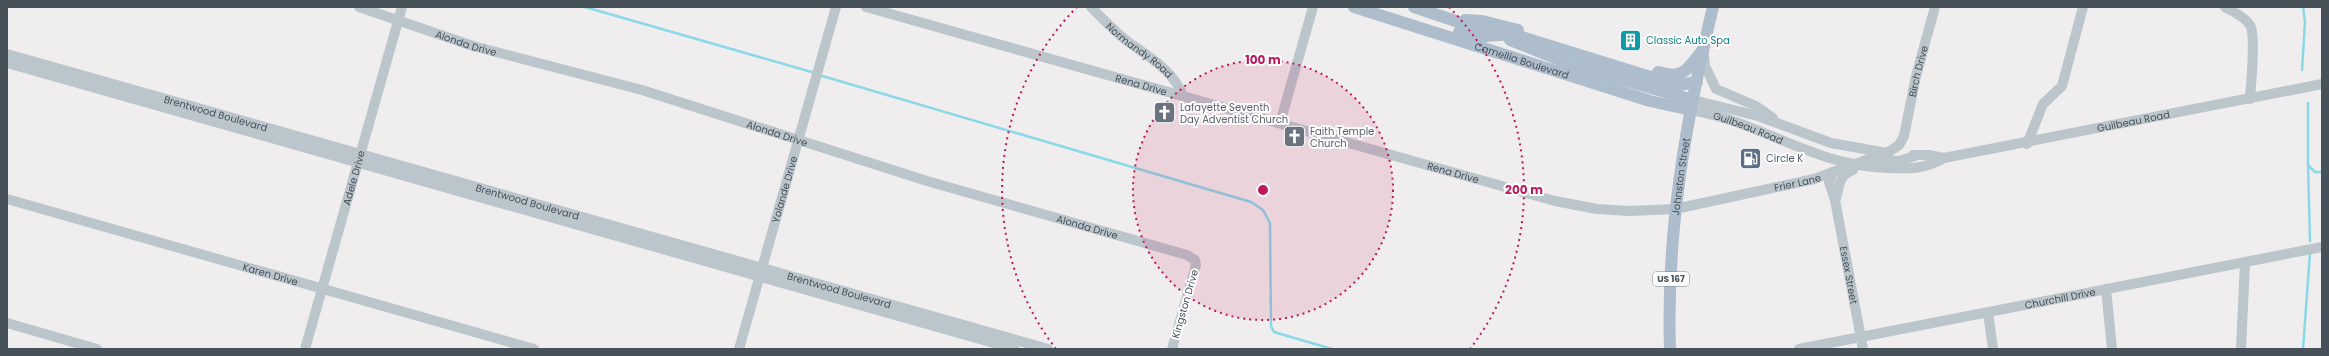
<svg xmlns="http://www.w3.org/2000/svg" width="2329" height="356" viewBox="0 0 2329 356" font-family="Poppins,sans-serif">
<rect width="100%" height="100%" fill="#efeded"/>
<g fill="none" stroke-linecap="round" stroke-linejoin="round">
<path stroke="#8ad8e8" stroke-width="2.5" d="M585,7L815,73
M2302,70L2305,22L2303,7
M819,75L1251,202L1263,210L1270,223L1271,326L1274,332L1332,349
M2308,103V165L2315,172H2322
M2308,165L2310,241
M2303,349L2310,253"/>
<g stroke="#bbc5cc" stroke-width="10">
<path id="s1" d="M359,7L473,46L642,90L927,181L1187,255L1195,260L1196,265L1172,349"/>
<path id="s2" d="M866,7L1555,201L1597,209L1629,211L1675,209L1814,179L1869,159L1899,161L1918,155"/>
<path id="s3" d="M1091,7C1103,19 1114,31 1127,41C1149,57 1173,70 1183,96"/>
<path d="M2225,7C2233,12 2244,16 2250,25C2256,35 2251,84 2250,99"/>
<path id="s4" d="M7,54L1048,349"/>
<path d="M1704,54L1705,66L1716,89L1756,106L1773,118"/>
<path d="M7,63L1015,349"/>
<path d="M1693,100L1758,116L1831,143L1887,153"/>
<path id="s5" d="M1691,110C1761,122 1814,166 1888,168C1911,169 1924,169 1944,158L2322,84"/>
<path d="M1280,123L1313,7"/>
<path d="M2027,144L2043,104L2062,86L2083,7"/>
<path id="s6" d="M1887,153L1899,145L1904,136L1916,76L1935,7"/>
<path d="M1913,155H1928L1944,158"/>
<path id="s7" d="M1833,172L1829,182L1835,200L1863,349"/>
<path d="M1836,198C1840,185 1838,176 1853,170"/>
<path id="s8" d="M7,199L534,349"/>
<path d="M2106,289L2112,349"/>
<path d="M1988,313L1993,349"/>
<path d="M7,323L97,349"/>
<path id="s9" d="M305,349L402,7"/>
<path id="s10" d="M739,349L836,7"/>
<path id="s11" d="M1799,349L2322,247"/>
<path d="M2241,349L2245,263"/>
</g>
<g stroke="#adbdcb" stroke-width="12">
<path id="s12" d="M1354,7L1650,101L1691,110"/>
<path d="M1414,7L1491,33"/>
<path d="M1465,20L1482,21L1518,30"/>
<path d="M1459,32L1473,37L1512,34L1670,83L1679,85L1697,82"/>
<path d="M1510,40L1575,66L1693,100"/>
<path d="M1658,72C1683,80 1687,70 1702,51"/>
<path id="s13" d="M1670,349C1666,233 1686,119 1713,7"/>
</g>
</g>
<circle cx="1263" cy="190" r="130" fill="#c2185b" fill-opacity=".12"/>
<g fill="none" stroke="#c2185b" stroke-width="2" stroke-dasharray="2 4">
<circle cx="1263" cy="190" r="130"/>
<path d="M1056 349A261 261 0 0 1 1077 7M1449 7A261 261 0 0 1 1470 349"/>
</g>
<defs>
<symbol id="building-square" viewBox="-11 -11 22 22"><rect x="-9" y="-9" width="18" height="18" rx="4" fill="#0f9aa8" stroke="#fff"/><path d="M-4-6H4V6H1V3H-1V6H-4ZM-2.5-4.3h1.7v1.8h-1.7ZM.8-4.3h1.7v1.8H.8ZM-2.5-1h1.7V.8h-1.7ZM.8-1h1.7V.8H.8Z" fill="#fff"/></symbol>
<symbol id="church-square" viewBox="-11 -11 22 22"><rect x="-9" y="-9" width="18" height="18" rx="4" fill="#6b7280" stroke="#fff"/><path d="M-1.2-6h2.4v3.5h3.3v2.4h-3.3V6h-2.4V-.1h-3.3v-2.4h3.3Z" fill="#fff"/></symbol>
<symbol id="fuel-square" viewBox="-11 -11 22 22"><rect x="-9" y="-9" width="18" height="18" rx="4" fill="#5c6f8a" stroke="#fff"/><path d="M-5.5-6h7V0h2V4h1.3V-2.5L3-4.5l.8-.8L6-3V5H2.5V1h-1V6h-7ZM-4.2-4.7v3.2H.2V-4.7Z" fill="#fff"/></symbol>
</defs>
<g fill-rule="evenodd">
<use href="#building-square" x="1618" y="28" width="25" height="25"/>
<use href="#church-square" x="1152" y="100" width="25" height="25"/>
<use href="#church-square" x="1282" y="124" width="25" height="25"/>
<use href="#fuel-square" x="1738" y="146" width="25" height="25"/>
</g>
<g text-anchor="middle" dominant-baseline="central" stroke-width="4" stroke-linejoin="round" paint-order="stroke">
<rect fill="#fff" stroke="#7e858b" stroke-width="1" x="1653" y="272" width="36" height="14" rx="3"/>
<g font-size="9" font-weight="bold" fill="#465159">
<text x="1671" y="279">US 167</text>
</g>
<g font-size="10" fill="#0d838f" stroke="#fff" text-anchor="start">
<text x="1646" y="40">Classic Auto Spa</text>
</g>
<g font-size="10" fill="#465159" stroke="#fff">
<text stroke="none"><textPath href="#s1" startOffset="113">Alonda Drive</textPath></text>
<text stroke="none"><textPath href="#s3" startOffset="65">Normandy Road</textPath></text>
<text stroke="none"><textPath href="#s12" startOffset="176">Camellia Boulevard</textPath></text>
<text stroke="none"><textPath href="#s6" startOffset="91">Birch Drive</textPath></text>
<text stroke="none"><textPath href="#s2" startOffset="286">Rena Drive</textPath></text>
<text stroke="none"><textPath href="#s4" startOffset="217">Brentwood Boulevard</textPath></text>
<text stroke="none"><textPath href="#s5" startOffset="457">Guilbeau Road</textPath></text>
<text stroke="none"><textPath href="#s5" startOffset="60">Guilbeau Road</textPath></text>
<text stroke="none"><textPath href="#s1" startOffset="437">Alonda Drive</textPath></text>
<text stroke="none"><textPath href="#s2" startOffset="610">Rena Drive</textPath></text>
<text stroke="none"><textPath href="#s13" startOffset="173">Johnston Street</textPath></text>
<text stroke="none"><textPath href="#s9" startOffset="178">Adele Drive</textPath></text>
<text stroke="none"><textPath href="#s2" startOffset="962">Frier Lane</textPath></text>
<text stroke="none"><textPath href="#s10" startOffset="166">Yolande Drive</textPath></text>
<text stroke="none"><textPath href="#s4" startOffset="541">Brentwood Boulevard</textPath></text>
<text stroke="none"><textPath href="#s1" startOffset="761">Alonda Drive</textPath></text>
<text stroke="none"><textPath href="#s8" startOffset="274">Karen Drive</textPath></text>
<text stroke="none"><textPath href="#s7" startOffset="106">Essex Street</textPath></text>
<text stroke="none"><textPath href="#s4" startOffset="865">Brentwood Boulevard</textPath></text>
<text stroke="none"><textPath href="#s11" startOffset="266">Churchill Drive</textPath></text>
<text transform="translate(1185 304) rotate(-74)">Kingston Drive</text>
</g>
<g font-size="10" fill="#5b616d" stroke="#fff" text-anchor="start">
<text x="1180" y="107">Lafayette Seventh<tspan x="1180" dy="12">Day Adventist Church</tspan></text>
<text x="1310" y="131">Faith Temple<tspan x="1310" dy="12">Church</tspan></text>
</g>
<g font-size="10" fill="#4e5e75" stroke="#fff" text-anchor="start">
<text x="1766" y="158">Circle K</text>
</g>
</g>
<circle cx="1263" cy="190" r="6" fill="#c2185b" stroke="#fff" stroke-width="2"/>
<g font-size="12" text-anchor="middle" font-weight="bold" fill="#c2185b" stroke="#fff" stroke-width="4" stroke-linejoin="round" paint-order="stroke">
<text x="1263" y="64">100 m</text>
<text x="1524" y="194">200 m</text>
</g>
<rect width="2329" height="356" fill="none" stroke="#465159" stroke-width="16"/>
</svg>
